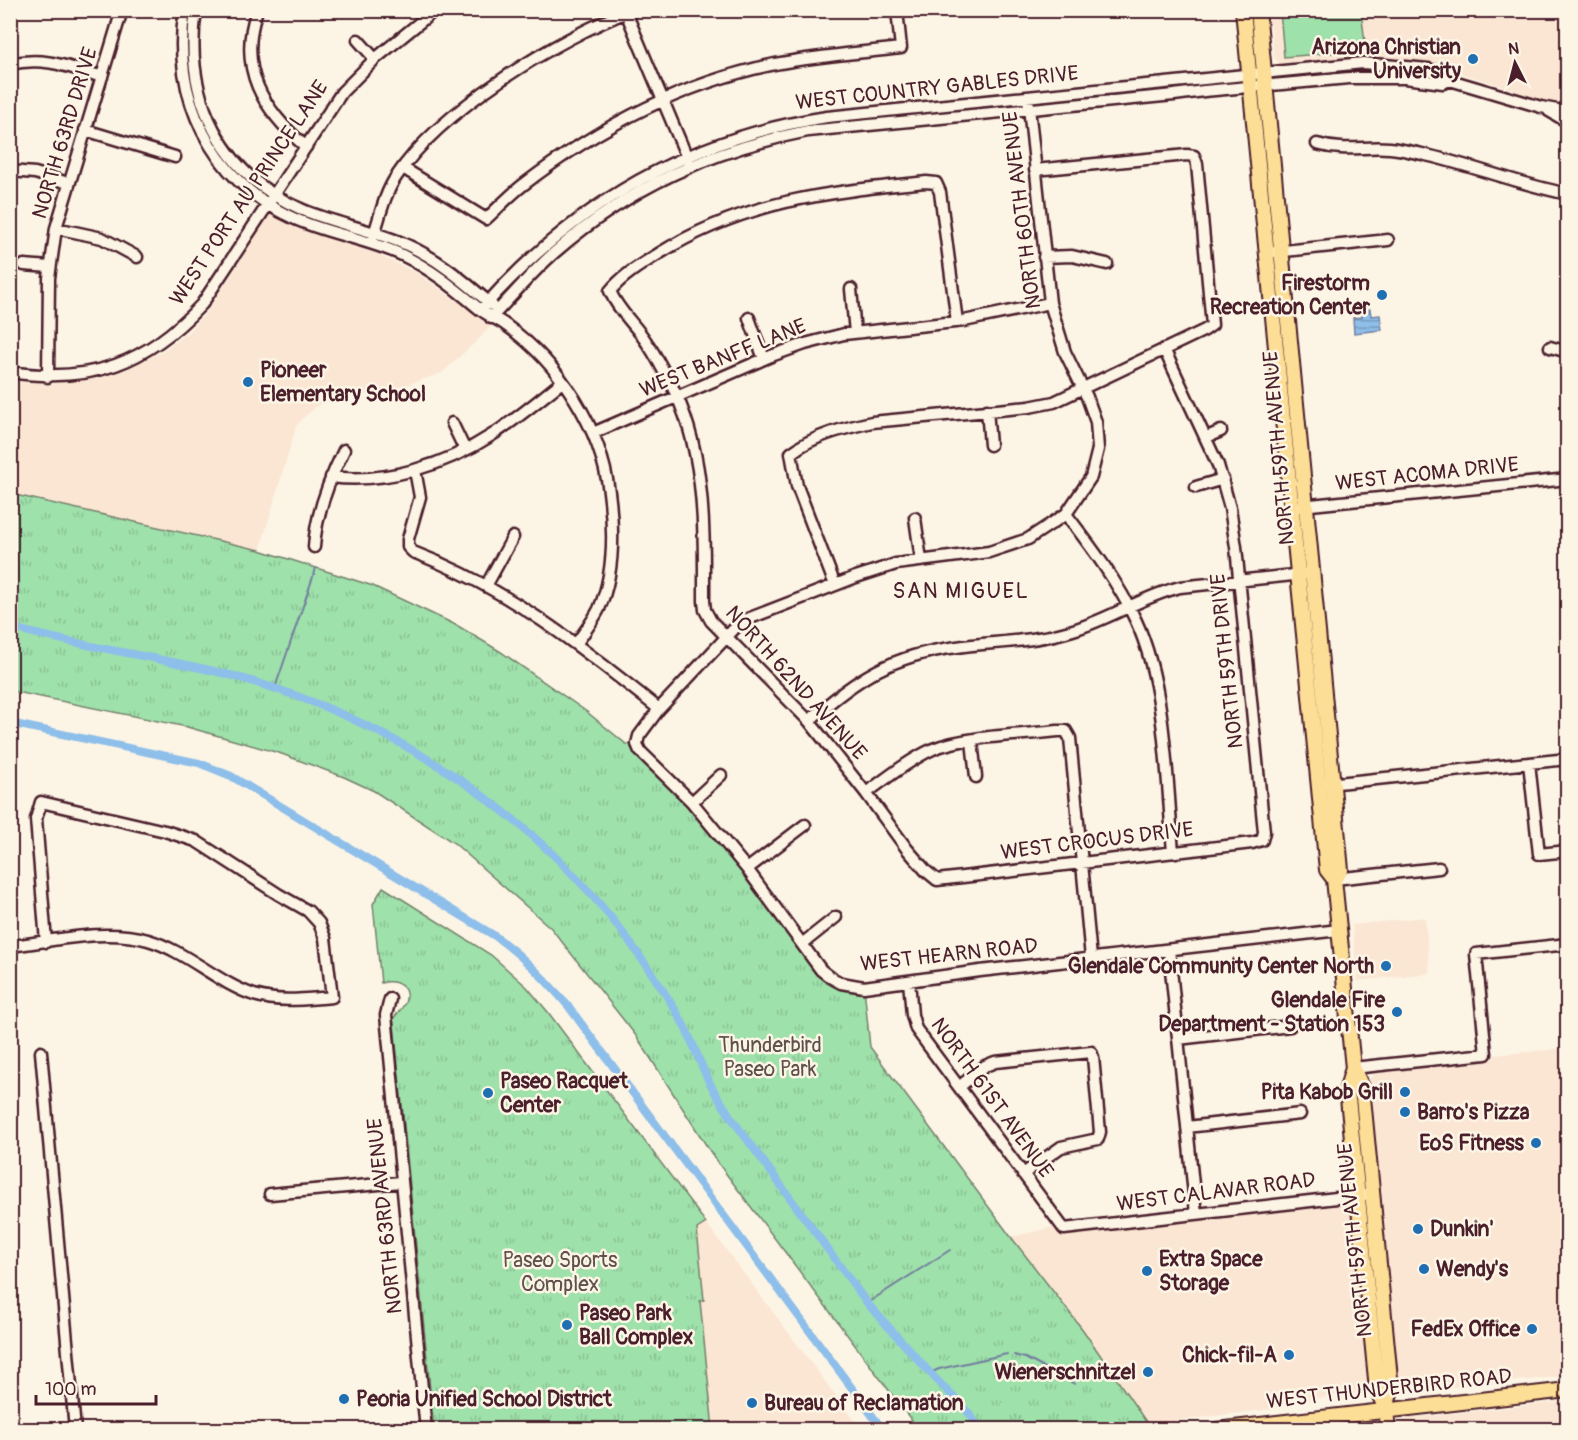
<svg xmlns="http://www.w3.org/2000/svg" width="1578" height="1440" viewBox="0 0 1578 1440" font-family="Pangolin,sans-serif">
<defs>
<pattern id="park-tufts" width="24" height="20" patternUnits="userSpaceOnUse" patternTransform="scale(1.5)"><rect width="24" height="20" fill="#9ee1ab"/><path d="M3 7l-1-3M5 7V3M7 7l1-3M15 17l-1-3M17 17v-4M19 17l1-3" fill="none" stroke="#8ac193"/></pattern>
<pattern id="water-rules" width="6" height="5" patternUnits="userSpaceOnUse" patternTransform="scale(1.5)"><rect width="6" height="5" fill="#8ebeea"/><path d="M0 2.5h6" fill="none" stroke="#769abe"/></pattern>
</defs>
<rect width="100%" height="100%" fill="#fcf5e5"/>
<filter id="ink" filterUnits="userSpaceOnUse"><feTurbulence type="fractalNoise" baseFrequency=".0167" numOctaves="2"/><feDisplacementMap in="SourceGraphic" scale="12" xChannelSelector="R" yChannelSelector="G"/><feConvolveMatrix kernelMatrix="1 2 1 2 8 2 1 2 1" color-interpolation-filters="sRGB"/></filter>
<g filter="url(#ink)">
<path fill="#fbe6d4" d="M1265,11H1567V108L1550,105L1514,90L1444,68L1419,63L1363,58L1280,65L1274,57L1271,27Z
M272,214L378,251L381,256L417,273L460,303L466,305L477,315L493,323L481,337L442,373L386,392L323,401L303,418L296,427L260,550L11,494L10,381L52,384L100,378L120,372L160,353L187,333L210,308L267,218Z
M1425,917L1430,973L1358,981L1352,925Z
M1567,1048V1376L1403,1392L1397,1383L1369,1079L1376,1073L1488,1061L1494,1058V1055Z
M1344,1205L1351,1213L1368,1382V1387L1364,1392L1358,1394L1290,1401L1274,1409L1148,1424L1083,1330L1011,1237L1053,1227L1060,1234L1065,1235Z
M706,1223L861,1429H713L700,1300H704L697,1229Z
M1567,1401V1429H1402L1403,1421L1408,1418Z"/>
<path fill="#9ee1ab" stroke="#74806b" stroke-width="1.5" d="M1280,11H1361L1366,50L1284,57Z"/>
<path fill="url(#park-tufts)" stroke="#74806b" stroke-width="1.5" d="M11,494L260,550L373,586L458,626L501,652L587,712L626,744H637L692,802L821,970L864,987L870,1047L1011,1237L1083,1330L1151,1429H918L715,1159L637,1037L551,928L454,843L374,791L344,777L279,753L187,727L11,691Z
M383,887L491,955L527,987L548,1012L706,1223L697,1229L704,1300L700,1301L713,1429H434L394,1024L393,1019C397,1013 402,1009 405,1003C411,986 395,979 381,983L373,904Z"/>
<path fill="url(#water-rules)" stroke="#737e9e" stroke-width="1.5" d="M1370,309L1371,316L1380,315L1382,330L1354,333L1353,318L1362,317V310Z"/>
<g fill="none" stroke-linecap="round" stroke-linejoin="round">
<path stroke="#737e9e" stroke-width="2" d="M275,688L316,568
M867,1303L950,1250
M1014,1355L1025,1358L1075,1384
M930,1373L939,1369L1007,1354"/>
<path stroke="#8ebeea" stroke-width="8" d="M10,627C81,647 155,656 226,674C384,715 532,809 629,941C647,966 665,992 680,1018C693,1040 700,1066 713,1089C718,1098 725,1107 730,1116L867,1303L930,1373L968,1412L981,1430
M10,723L199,763L231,776L495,936C525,958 545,979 569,1007L883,1430"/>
<defs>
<path id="minor" d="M185,10C170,95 212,181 291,217C326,234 366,238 402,255C431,269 453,287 477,307C486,315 498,319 507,326C560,364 601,428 609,492C614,530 615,573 599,609C593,621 584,632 577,643
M196,10C183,97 221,175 303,210C337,224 373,230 407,245C439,259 466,283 492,305
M257,10C237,69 263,110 306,147
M625,10L688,160
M358,40L375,59
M10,64C45,56 69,67 102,77
M1028,98L1050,303L1065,352L1087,397L1096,422L1098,449L1091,477L1066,514L1028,539L989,552L896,564L856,577L745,620L734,629L659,709L639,736L637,744L640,751L692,802L747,869L821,970L830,977L841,983L864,987L980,971L1339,930
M1549,111L1568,122
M85,130L175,157
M1317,144C1344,152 1364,146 1390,148C1401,149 1412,152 1422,154C1471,165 1518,184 1568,194
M403,168L486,219C498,208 510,195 523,185C597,128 682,83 775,64C816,56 859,53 901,48L897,10
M10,171L35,173L68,183
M56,228L102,238L137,257
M373,237C380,217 384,195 396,177C440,110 558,38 632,10
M1275,252L1388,240
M1044,257L1072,256L1107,264
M24,265L50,267
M851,289L855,333
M481,310C574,204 688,138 827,117L1363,63L1428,69L1444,74L1450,80
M491,318C512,296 532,272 555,252C630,187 711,150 808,131L1174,95L1204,91L1349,78H1405L1443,83L1450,80L1541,107L1568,112
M749,318L764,359
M957,322L940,192L936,183L926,182C829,192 746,200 660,253C642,264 623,275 610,291C618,311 636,325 647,343C656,355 662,369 670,382C706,449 704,527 704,601L705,610L711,621L809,721L866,793L907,849L926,871L937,880L1252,843L1262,840L1264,832L1236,547L1230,508L1218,465L1164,349
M1550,347L1568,352
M10,372C91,384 146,364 202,304L342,92L375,59L435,10
M48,377L49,278L56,228L122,10
M987,410L990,445
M452,423L465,450
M593,433L771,356L805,344L844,334L964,321L1050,303
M1207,437L1221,431
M415,470L420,497L408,539V547L413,552C506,587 583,648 659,709
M331,477C386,484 446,465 492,435C517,419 539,400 562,382
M1196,487L1223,479
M1291,507L1568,479
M1066,514C1092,548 1118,582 1136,621C1166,685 1167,782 1173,852
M915,518L921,560
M314,547C316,513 329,480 344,450
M835,585L797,486L791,453C814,435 845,428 872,422L1029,407L1054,402L1205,330L1212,325L1197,164L1194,156L1187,155L1035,170
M486,586L513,537
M809,721C856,678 893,655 957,647C993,642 1031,642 1066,632C1106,622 1140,597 1180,587L1312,573
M972,741L976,777
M1529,763L1539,854L1568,851
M1328,784L1568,759
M866,793C887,778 909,760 933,749C964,736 1022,735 1058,731H1066L1070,738L1091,958
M692,802L721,775
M747,869L805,825
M1334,879L1439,868
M802,944L836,917
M10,946C55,941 104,928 148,940C186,951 216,982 254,995C280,1003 306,999 332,997L325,938L319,923L308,911L278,894L196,841L165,831L41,802L36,819L46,942
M1169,950L1196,1214
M909,981L912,1015L916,1029L1064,1229L1372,1194
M390,999L386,1015L426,1430
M1178,1039L1290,1026
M41,1052L75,1430
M1353,1068L1486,1054L1476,954L1568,944
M959,1087L985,1066L995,1062L1091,1052L1093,1057L1100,1132L1098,1139L1061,1147L1023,1174
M1187,1127L1300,1114
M270,1194L401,1182"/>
<path id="major" d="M1243,10L1327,870L1334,879L1353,1068L1362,1087L1391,1389L1386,1410
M1258,10L1341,870L1334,879
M1353,1068L1347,1088L1377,1389L1386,1410L1388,1430
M1216,1430L1568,1390"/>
</defs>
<use href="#minor" stroke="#4a1f2b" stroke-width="15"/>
<use href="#major" stroke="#4a1f2b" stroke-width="18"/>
<use href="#minor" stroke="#fcf5e5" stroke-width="10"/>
<use href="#major" stroke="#fdde96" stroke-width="14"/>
</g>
</g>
<g fill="#1f6fb2" stroke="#fcf5e5" stroke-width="2">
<circle cx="1473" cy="59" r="6"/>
<circle cx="1382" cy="295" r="6"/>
<circle cx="248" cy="382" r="6"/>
<circle cx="1386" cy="966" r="6"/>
<circle cx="1397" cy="1012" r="6"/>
<circle cx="1405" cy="1092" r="6"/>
<circle cx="488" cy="1093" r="6"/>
<circle cx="1405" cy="1112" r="6"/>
<circle cx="1536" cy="1143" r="6"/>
<circle cx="1418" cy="1229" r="6"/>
<circle cx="1424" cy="1269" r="6"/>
<circle cx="1147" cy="1271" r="6"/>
<circle cx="567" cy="1325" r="6"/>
<circle cx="1532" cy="1329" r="6"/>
<circle cx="1289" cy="1355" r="6"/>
<circle cx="1148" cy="1372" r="6"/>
<circle cx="344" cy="1399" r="6"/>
<circle cx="752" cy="1403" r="6"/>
</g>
<g text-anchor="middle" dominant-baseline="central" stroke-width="5" stroke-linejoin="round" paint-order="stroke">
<g font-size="21" font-weight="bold" fill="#4a1f2b" stroke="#fcf5e5" text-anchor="end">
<text x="1461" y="47">Arizona Christian<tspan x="1461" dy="24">University</tspan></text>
<text x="1370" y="283">Firestorm<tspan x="1370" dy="24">Recreation Center</tspan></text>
<text x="260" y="370" text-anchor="start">Pioneer<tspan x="260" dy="24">Elementary School</tspan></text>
<text x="1374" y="966">Glendale Community Center North</text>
<text x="1385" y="1000">Glendale Fire<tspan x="1385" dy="24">Department - Station 153</tspan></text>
<text x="500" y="1081" text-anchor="start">Paseo Racquet<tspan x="500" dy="24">Center</tspan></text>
<text x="1393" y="1092">Pita Kabob Grill</text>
<text x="1417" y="1112" text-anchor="start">Barro's Pizza</text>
<text x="1524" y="1143">EoS Fitness</text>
<text x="1430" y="1229" text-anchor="start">Dunkin'</text>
<text x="1159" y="1259" text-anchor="start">Extra Space<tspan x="1159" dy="24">Storage</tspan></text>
<text x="1436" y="1269" text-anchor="start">Wendy's</text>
<text x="579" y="1313" text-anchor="start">Paseo Park<tspan x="579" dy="24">Ball Complex</tspan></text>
<text x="1520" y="1329">FedEx Office</text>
<text x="1277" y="1355">Chick-fil-A</text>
<text x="1136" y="1372">Wienerschnitzel</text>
<text x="356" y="1399" text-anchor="start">Peoria Unified School District</text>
<text x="764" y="1403" text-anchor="start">Bureau of Reclamation</text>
</g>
<g font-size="21" fill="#4a1f2b" stroke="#fcf5e5">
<text transform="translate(937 88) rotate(-6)">WEST COUNTRY GABLES DRIVE</text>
<text transform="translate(65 133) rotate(-73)">NORTH 63RD DRIVE</text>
<text transform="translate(249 193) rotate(-56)">WEST PORT AU PRINCE LANE</text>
<text transform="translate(1022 210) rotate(-97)">NORTH 60TH AVENUE</text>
<text transform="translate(723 358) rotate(-22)">WEST BANFF LANE</text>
<text transform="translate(1279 448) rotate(-95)">NORTH 59TH AVENUE</text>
<text transform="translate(1427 474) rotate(-6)">WEST ACOMA DRIVE</text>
<text transform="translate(1227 661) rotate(-96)">NORTH 59TH DRIVE</text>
<text transform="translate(796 683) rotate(48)">NORTH 62ND AVENUE</text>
<text transform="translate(1097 841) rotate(-7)">WEST CROCUS DRIVE</text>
<text transform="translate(949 955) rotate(-6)">WEST HEARN ROAD</text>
<text transform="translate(992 1098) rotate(54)">NORTH 61ST AVENUE</text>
<text transform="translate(1216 1192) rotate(-7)">WEST CALAVAR ROAD</text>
<text transform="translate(385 1216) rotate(-96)">NORTH 63RD AVENUE</text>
<text transform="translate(1355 1240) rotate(-96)">NORTH 59TH AVENUE</text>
<text transform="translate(1389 1389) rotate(-6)">WEST THUNDERBIRD ROAD</text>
</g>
<g font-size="21" fill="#5f504b" stroke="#fcf5e5">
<text x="770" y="1045">Thunderbird<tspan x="770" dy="24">Paseo Park</tspan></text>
<text x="560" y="1260">Paseo Sports<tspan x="560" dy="24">Complex</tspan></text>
</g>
<g font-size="22" letter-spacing="1.5" fill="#4a1f2b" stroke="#fcf5e5">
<text x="961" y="591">SAN MIGUEL</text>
</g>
</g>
<rect width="1578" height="1440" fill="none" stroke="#fcf5e5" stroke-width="36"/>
<rect x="18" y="18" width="1542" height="1404" fill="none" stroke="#4a1f2b" stroke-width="2" filter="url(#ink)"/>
<g transform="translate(1515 63) rotate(354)" stroke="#fcf5e5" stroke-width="4.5" paint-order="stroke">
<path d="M0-4.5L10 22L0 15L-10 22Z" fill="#4a1f2b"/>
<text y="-9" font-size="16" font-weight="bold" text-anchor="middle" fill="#4a1f2b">N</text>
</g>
<path d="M36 1395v9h120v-9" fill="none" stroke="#4a1f2b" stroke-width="3"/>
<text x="45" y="1395" font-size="18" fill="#4a1f2b" stroke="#fcf5e5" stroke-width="4.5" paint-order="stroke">100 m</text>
</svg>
